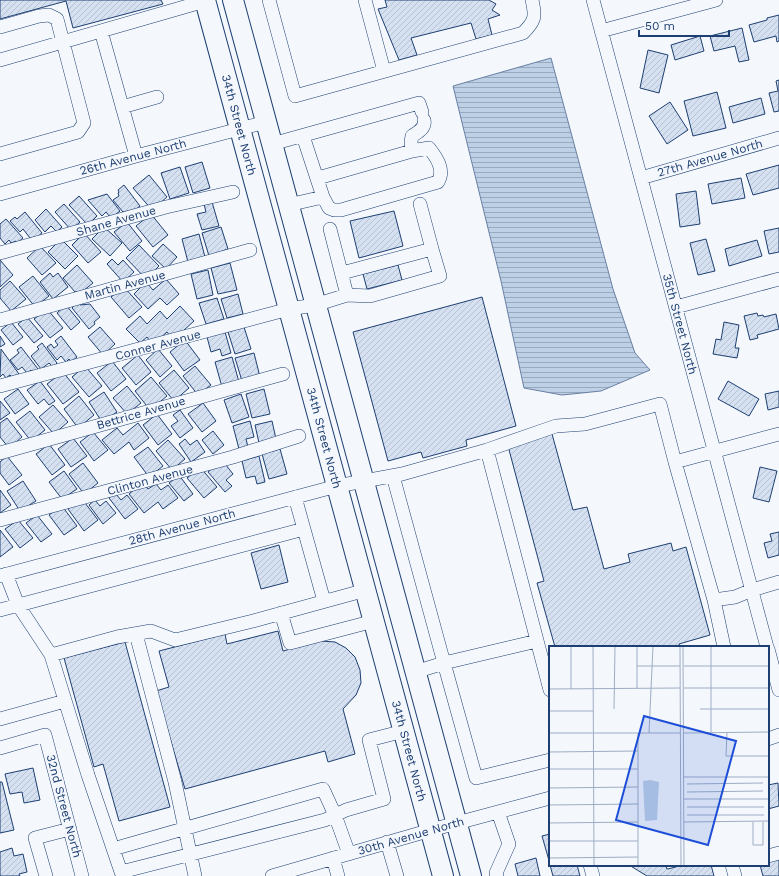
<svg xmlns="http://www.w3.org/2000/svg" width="779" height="876" viewBox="0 0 779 876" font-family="'Work Sans',sans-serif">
<defs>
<pattern id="water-rules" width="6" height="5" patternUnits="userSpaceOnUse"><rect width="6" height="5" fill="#bed0e5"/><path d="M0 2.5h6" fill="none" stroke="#9aaabe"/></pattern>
<pattern id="building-hatch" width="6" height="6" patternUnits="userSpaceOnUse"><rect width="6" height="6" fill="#d5e0f0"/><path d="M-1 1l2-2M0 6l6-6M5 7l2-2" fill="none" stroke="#b6c1d1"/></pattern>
</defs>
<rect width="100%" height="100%" fill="#f4f7fb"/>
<path fill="url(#water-rules)" stroke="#687fa3" d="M551,58L613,289L635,353L650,370L601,391L562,395L524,388L501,281L453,86Z"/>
<path fill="url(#building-hatch)" stroke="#1d3f73" d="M0,0H161L163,4L73,28L66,1L0,19Z
M385,0H489L496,4L492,10L500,15L488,19L492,35L476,39L471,23L411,38L417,55L399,60L378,9L387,7Z
M779,15V41L777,42L776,36L754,42L749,25L767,20V18Z
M742,28L749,60L739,62L735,46L714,51L710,36Z
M700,36L704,51L675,60L671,45Z
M648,50L668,55L659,93L640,88Z
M779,80V111L774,112L769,93L778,91L776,81Z
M717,92L726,128L693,136L684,101Z
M761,98L765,114L733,123L729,107Z
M670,102L688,130L667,144L649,116Z
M202,162L210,188L193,193L185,167Z
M779,165V188L753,195L746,174Z
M180,167L189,193L170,199L161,173Z
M149,175L167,197L152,210L133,188Z
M741,178L745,198L712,204L708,184Z
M124,185L140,206L135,210L123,212L113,200L119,196L118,193L119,192L118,190Z
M696,191L700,224L680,227L676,194Z
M107,194L120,211L115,215L110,217L106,212L102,216L88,200Z
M79,196L97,216L88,225L69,205Z
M212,202L219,226L202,230L197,214L206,212L204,204Z
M64,204L80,222L71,230L55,212Z
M46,209L62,227L57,232L51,226L45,232L35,220Z
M394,211L403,246L359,258L350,221Z
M25,212L42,233L37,237L30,238L23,229L20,232L10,221L15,217L17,219Z
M151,214L168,235L153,247L136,226Z
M6,219L23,238L17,243L16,241L11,243L9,240L5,244L0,238V224Z
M127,222L142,241L130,251L114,232Z
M104,227L122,243L110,256L92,239Z
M221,227L228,249L209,256L202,233Z
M779,228V252L769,254L764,231Z
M84,233L101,252L88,263L72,245Z
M199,234L205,257L188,262L182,239Z
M61,239L78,256L65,269L48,252Z
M706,239L715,271L698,275L690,243Z
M757,240L762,256L729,266L725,249Z
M163,244L177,257L166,269L152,256Z
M139,245L159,266L146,279L126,258Z
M40,246L56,263L42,275L27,258Z
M112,259L118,265L123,260L134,272L123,282L107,264Z
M0,260L13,275L0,287Z
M230,263L237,290L218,294L211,268Z
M77,265L93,283L83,291L75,292L63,278Z
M398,265L402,280L367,289L363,274Z
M208,270L213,295L197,299L191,274Z
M50,273L53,277L58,273L68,287L53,299L40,282Z
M33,276L49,296L35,307L19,287Z
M166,279L179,294L167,305L160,298L148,309L134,294L146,282L153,290Z
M10,281L26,299L11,311L0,298V290Z
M124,287L142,307L129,318L111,297Z
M238,294L243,314L227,318L221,299Z
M482,297L516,426L466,440L467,446L423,458L421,452L388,461L353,332Z
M217,298L224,319L206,324L199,303Z
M78,302L80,305L90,304L100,317L94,322L95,324L89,329L72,308Z
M66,305L80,322L71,330L57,313Z
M180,306L194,321L173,340L167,332L153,345L147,337L140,343L126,329L140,316L147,324L160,311L167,319Z
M47,309L63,328L50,338L34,319Z
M757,313L758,316L763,315L764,317L776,314L779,329L757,335L758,338L750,340L744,316Z
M27,317L43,336L34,343L18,324Z
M11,322L23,337L13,345L1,330Z
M724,322L739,325L735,348H739L737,358L713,354L716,339L721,340Z
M100,327L115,344L103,355L88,337Z
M244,327L251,349L235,354L228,332Z
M225,332L231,353L222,356L220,349L211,352L207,337Z
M0,336L5,344L0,347Z
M61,336L77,357L71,362L69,359L66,362L61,356L57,360L47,347L51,344L54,348L58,345L55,341Z
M185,340L200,360L184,371L170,352Z
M42,343L57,363L53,367L49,363L41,369L31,356L39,349L37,347Z
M21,347L38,369L33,373L31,370L27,373L22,367L18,370L10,360L19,353L17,350Z
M1,349L19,374L13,378L10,375L6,378L3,374L0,377Z
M158,349L172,366L160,377L146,360Z
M254,353L260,377L242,381L235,358Z
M138,355L151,372L136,385L122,368Z
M232,357L239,382L222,387L215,362Z
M112,361L126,379L111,391L97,373Z
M85,366L102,386L89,397L72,377Z
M195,366L211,385L198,395L183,376Z
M174,370L189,388L174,401L159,383Z
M63,372L79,392L63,404L47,384Z
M151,377L167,396L150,410L135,391Z
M40,381L55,401L49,405L44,399L38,404L27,390Z
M728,381L759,399L749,416L718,399Z
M127,386L141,403L127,414L113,398Z
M18,389L29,404L15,414L4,399Z
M264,389L270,414L252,418L246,394Z
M779,391V407L768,410L765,394Z
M104,392L117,412L102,422L89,402Z
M241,394L249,417L232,423L224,400Z
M79,396L94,415L78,428L64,409Z
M0,401L10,413L0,420Z
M203,403L216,421L202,432L188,414Z
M53,405L68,422L54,434L39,417Z
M180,410L193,428L180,438L171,426L178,421L173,415Z
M30,411L45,430L31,441L16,422Z
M157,414L172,434L158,445L143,425Z
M7,418L22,437L9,448L0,437V423Z
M250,421L254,437L246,439L248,447L239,449L233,426Z
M272,421L276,439L259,443L255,425Z
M138,423L149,438L134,450L129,442L114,454L102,440L117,428L123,435Z
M213,431L224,445L213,454L202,440Z
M93,432L108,450L94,461L80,442Z
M552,434L573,510L587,507L604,569L630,562L628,554L671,543L673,551L686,547L710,635L679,644L680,647H555L537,583L544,581L508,446Z
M73,438L87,456L71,467L58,449Z
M185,439L190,445L197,440L205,452L191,462L179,444Z
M168,440L185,459L172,470L156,451Z
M49,444L65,465L52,475L36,454Z
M148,447L163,466L149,477L134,457Z
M280,449L287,474L269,479L262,454Z
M7,456L22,475L9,485L0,473V462Z
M259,456L265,482L257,484L255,476L246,478L242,461Z
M222,460L233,474L226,480L232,486L225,492L208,472Z
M83,463L98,483L84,494L69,474Z
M200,467L217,487L204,498L187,478Z
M760,467L777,471L769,502L753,498Z
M64,471L77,489L62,499L49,482Z
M179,475L193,494L184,501L169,483Z
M23,481L36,501L20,511L7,491Z
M143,482L148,489L156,484L161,490L168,485L178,498L163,509L158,502L144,513L129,494Z
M0,490L11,505L0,513Z
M115,493L121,500L127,495L138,509L125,519L109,498Z
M82,499L98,520L84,531L68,509Z
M95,500L100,506L106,501L116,513L103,524L89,505Z
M62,506L77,526L64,535L49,515Z
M37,515L52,534L41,542L26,523Z
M18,520L33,538L20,548L5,529Z
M0,530L13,547L0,557Z
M779,532V555L768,558L764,543L772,541L770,534Z
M279,545L288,582L261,589L251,553Z
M278,631L283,651L321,641L335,642L346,648L355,657L360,670L361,683L356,695L343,709L355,754L328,762L325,751L185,789L156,691L169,687L159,651L225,634L227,644Z
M125,642L170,807L119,821L103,764L94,767L64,658Z
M33,768L40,800L24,803L22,792L10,794L5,774Z
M0,782H2L14,830L0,833Z
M778,783L779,806L768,809V785Z
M550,834V864L542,836Z
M12,848L14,856L23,854L27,872L19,874L20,876H0V852Z
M536,858L540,876H518L515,864Z
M779,858V876H763L760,865H768V860Z
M550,865H577L580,876H553Z
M629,865H668L666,868L668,869L683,865H711L714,876H647Z"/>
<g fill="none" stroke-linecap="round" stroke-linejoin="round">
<defs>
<path id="minor" d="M269,0L295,96L523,33C535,21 536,17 532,0
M365,0L384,71
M593,0L767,647
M0,27L39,16L49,15L57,19L84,123L78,132L0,154
M101,31L136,156
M601,31L716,0
M0,60L205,1
M122,107L157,97
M303,136L323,197L329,208L334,210H341L438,182C445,170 437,158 429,148L412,151L411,142L412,136C418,132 426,128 424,120
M272,144L419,103L422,112
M318,178L412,151
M641,178L779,138
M0,194L136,156L266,122
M420,204L432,249
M288,205L323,197
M0,253L166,207L233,192
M342,273L432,249L440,276L370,296L347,295
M676,307L779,279
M0,320L250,250
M0,386L289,309L315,305L347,295L330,229
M487,450L556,426L585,424L660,404L675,462
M0,453L283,374
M393,476L444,663L537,641
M295,497L324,601
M0,520L233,457L299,436
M6,574L18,605L51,655
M0,576L337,486L402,474L487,450L550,690
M366,590L253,621L175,640L151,631L117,637L51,655L88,775L121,872L325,820L346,810L384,799L369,740L404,731
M714,600L675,462L779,434
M0,610L304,529
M281,613L290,643L374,621
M136,634L175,782L195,876
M724,647L714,600L735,597L752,590L779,582
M768,649L779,690
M415,672L444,663L476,778L550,760
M0,719L65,701
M768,739L779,735
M0,748L45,735L82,876
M387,842L397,876
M113,849L323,789L335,815L349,854
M768,856L779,853
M333,858L338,876
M590,865L593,876
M732,865L735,876
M46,876L35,838L70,829
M272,876L431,830L550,798
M497,876L496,873L509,844L498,812"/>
<path id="highway" d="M205,0L443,876
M233,0L471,876"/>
</defs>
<use href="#minor" stroke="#1d3f73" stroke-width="14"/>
<use href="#highway" stroke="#1d3f73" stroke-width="22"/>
<use href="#minor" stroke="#f4f7fb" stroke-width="13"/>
<use href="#highway" stroke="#f4f7fb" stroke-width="20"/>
</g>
<g text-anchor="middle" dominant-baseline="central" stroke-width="3" stroke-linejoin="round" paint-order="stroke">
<g font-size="12" fill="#1d3f73" stroke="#f4f7fb">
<text transform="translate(239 125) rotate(75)">34th Street North</text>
<text transform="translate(133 157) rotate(-15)">26th Avenue North</text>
<text transform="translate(710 158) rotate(-16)">27th Avenue North</text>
<text transform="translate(116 221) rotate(-16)">Shane Avenue</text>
<text transform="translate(125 285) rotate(-15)">Martin Avenue</text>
<text transform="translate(680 324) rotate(75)">35th Street North</text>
<text transform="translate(158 345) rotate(-15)">Conner Avenue</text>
<text transform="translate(141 413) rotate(-16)">Bettrice Avenue</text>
<text transform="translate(324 438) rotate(75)">34th Street North</text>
<text transform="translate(150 480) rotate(-15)">Clinton Avenue</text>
<text transform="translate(182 527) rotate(-15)">28th Avenue North</text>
<text transform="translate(409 751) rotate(75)">34th Street North</text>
<text transform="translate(64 806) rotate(75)">32nd Street North</text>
<text transform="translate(411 836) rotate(-16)">30th Avenue North</text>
</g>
</g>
<g transform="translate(549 646)">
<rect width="220" height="220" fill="#f4f7fb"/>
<path d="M101,134L110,136L108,174L96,175L94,135Z" fill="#bed0e5"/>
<path fill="none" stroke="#9eadc5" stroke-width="1" d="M22,0V43M44,0L45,220M131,0L132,220M134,0L135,220M88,20H131M135,20H220M135,42H220M0,43L131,42M88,43V0M65,63L66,0M151,63H220M0,65H44M162,86V0M178,86L177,110H220M0,87H131M89,87V220M100,87L104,0M135,87L220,86M0,105V220M0,106L89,105M0,123H89M135,131H220M138,138L214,137M0,142L89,141M138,146L214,145M135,153H220M0,159L89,158M138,161H215M138,169H215M135,176L220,175M204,176V199H214V176M0,177L89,176M0,195H89M1,212L89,211"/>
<path fill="#1d4ed8" fill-opacity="0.15" stroke="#1d4ed8" stroke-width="2" d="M95,70L187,95L159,199L67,174Z"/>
<rect width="220" height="220" fill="none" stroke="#1d3f73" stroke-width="2"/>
</g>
<path d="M639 30v6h90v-6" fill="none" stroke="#1d3f73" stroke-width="2"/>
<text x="645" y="30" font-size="12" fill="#1d3f73" stroke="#f4f7fb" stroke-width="3" paint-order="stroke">50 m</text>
</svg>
